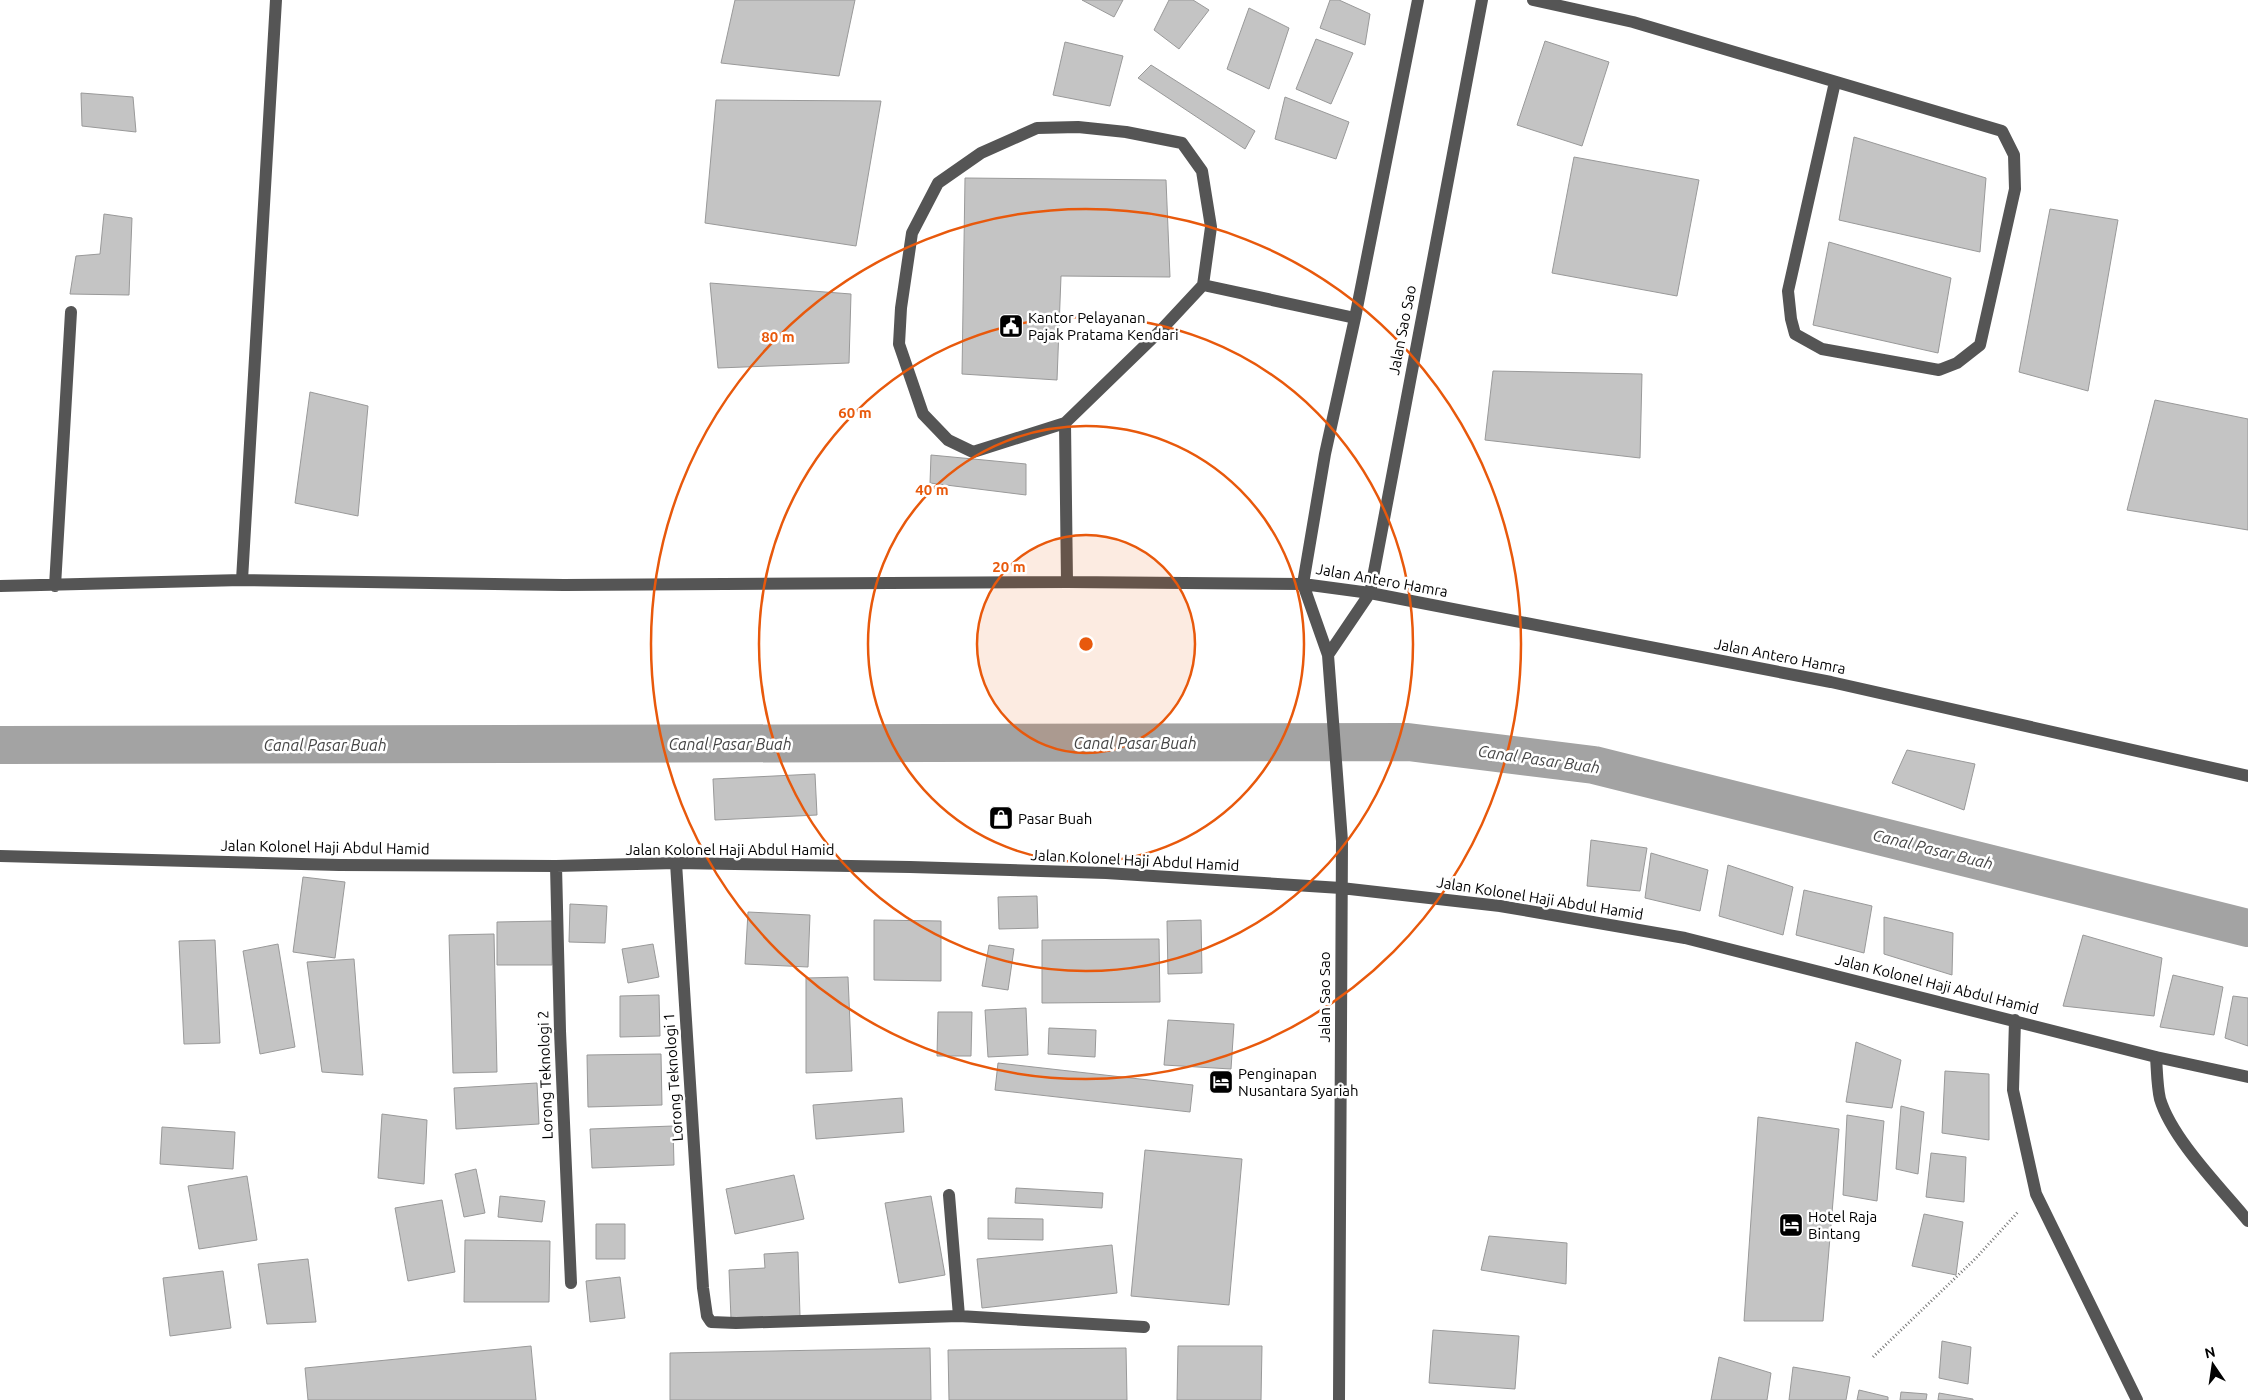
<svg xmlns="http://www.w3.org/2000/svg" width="2248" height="1400" viewBox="0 0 2248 1400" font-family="Ubuntu,sans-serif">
<rect width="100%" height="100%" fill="#fff"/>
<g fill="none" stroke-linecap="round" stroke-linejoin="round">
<path stroke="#a3a3a3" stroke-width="38" d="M0,745L1408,742L1594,765L2248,928"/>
</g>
<path fill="#c4c4c4" stroke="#999" d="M735,0H855L839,76L721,63Z
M1082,0H1123L1114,17Z
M1169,0H1193L1209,10L1179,49L1154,30Z
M1330,0H1339L1370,14L1365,45L1320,28Z
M1249,8L1289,28L1269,89L1227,69Z
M1316,39L1353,53L1331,104L1296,89Z
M1545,41L1609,62L1582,146L1517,125Z
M1065,42L1123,56L1110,106L1053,95Z
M1151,65L1255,131L1245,149L1138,78Z
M81,93L133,97L136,132L82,126Z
M1285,97L1349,122L1336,159L1275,139Z
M716,100L881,101L856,246L705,223Z
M1854,137L1986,178L1980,252L1839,220Z
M1574,157L1699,180L1677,296L1552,273Z
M965,178L1166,180L1170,277L1061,276L1057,380L962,374Z
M2050,209L2118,220L2088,391L2019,372Z
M104,214L132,218L129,295L70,294L76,256L100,254Z
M1829,242L1951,278L1938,353L1813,325Z
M710,283L851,294L849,363L718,368Z
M1493,371L1642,374L1640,458L1485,440Z
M310,392L368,406L358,516L295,503Z
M2155,400L2248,419V530L2127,510Z
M931,455L1026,464V495L930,483Z
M1907,750L1975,764L1964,810L1892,783Z
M815,774L817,815L715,820L713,779Z
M1591,840L1647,848L1640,891L1587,886Z
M1651,853L1708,870L1700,911L1645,898Z
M1728,865L1793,887L1783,935L1719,916Z
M303,877L345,882L335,958L293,952Z
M1804,890L1872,906L1864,953L1796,935Z
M1037,896L1038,928L999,929L998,897Z
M570,904L607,906L605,943L569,942Z
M748,912L810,915L808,967L745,964Z
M1884,917L1953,933L1952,975L1884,954Z
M874,920L941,921V981L874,980Z
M1201,920L1202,973L1168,974L1167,921Z
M552,921V965H497V922Z
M494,934L497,1072L453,1073L449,935Z
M2083,935L2162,958L2154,1016L2063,1006Z
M1159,939L1160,1002L1042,1003V940Z
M215,940L220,1043L184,1044L179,941Z
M278,944L295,1047L260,1054L243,951Z
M653,944L659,977L628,983L622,949Z
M989,945L1014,949L1008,990L982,986Z
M354,959L363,1075L322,1072L307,962Z
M2173,975L2223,987L2214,1035L2160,1027Z
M848,977L852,1071L806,1073V978Z
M659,995L660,1036L620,1037V996Z
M2233,996L2248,998V1046L2225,1038Z
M1026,1008L1028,1055L988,1057L985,1010Z
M938,1012H972L971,1056H937Z
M1168,1020L1234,1024L1231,1069L1164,1065Z
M1049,1028L1096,1030L1095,1057L1048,1054Z
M1856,1042L1901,1060L1892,1108L1846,1102Z
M661,1054L662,1105L588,1107L587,1055Z
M998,1063L1193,1085L1190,1112L995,1090Z
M1945,1071L1989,1074V1140L1942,1133Z
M537,1083L539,1124L456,1129L454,1088Z
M902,1098L904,1132L816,1139L813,1105Z
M1901,1106L1924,1112L1918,1174L1896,1169Z
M382,1114L427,1120L424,1184L378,1178Z
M1847,1115L1884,1121L1877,1201L1843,1195Z
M1758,1117L1839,1129L1823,1321H1744Z
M673,1126L674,1165L592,1168L590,1129Z
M162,1127L235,1132L233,1169L160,1164Z
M1145,1150L1242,1159L1229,1305L1131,1296Z
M1931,1153L1966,1157L1964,1202L1926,1197Z
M476,1169L485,1213L464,1217L455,1174Z
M794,1175L804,1219L735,1234L726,1189Z
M247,1176L257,1240L199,1249L188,1186Z
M1016,1188L1103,1193L1102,1208L1015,1203Z
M500,1196L545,1201L542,1222L498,1217Z
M931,1196L945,1275L899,1283L885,1203Z
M442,1200L455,1272L408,1281L395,1208Z
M1924,1214L1963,1222L1956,1275L1912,1266Z
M988,1218L1043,1219V1240L988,1239Z
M596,1224H625V1259H596Z
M1489,1236L1567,1243L1566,1284L1481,1270Z
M465,1240L550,1241L549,1302H464Z
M1112,1245L1117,1293L982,1308L977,1259Z
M798,1252L800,1316L731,1319L729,1270L765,1268L764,1254Z
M308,1259L316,1322L267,1324L258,1264Z
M223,1271L231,1328L170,1336L163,1278Z
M620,1277L625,1318L590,1322L586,1281Z
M1433,1330L1519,1336L1515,1389L1429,1383Z
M1942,1341L1971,1347L1968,1384L1939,1378Z
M531,1346L536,1400H308L305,1368Z
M1178,1346H1262L1261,1400H1177Z
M930,1348L931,1400H670V1353Z
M1126,1348L1127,1400H949L948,1350Z
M1719,1357L1771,1373L1767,1400H1711Z
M1793,1367L1850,1377L1846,1400H1789Z
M1859,1390L1888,1397V1400H1857Z
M1901,1392L1927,1394L1926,1400H1900Z
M1939,1393L1973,1399V1400H1938Z"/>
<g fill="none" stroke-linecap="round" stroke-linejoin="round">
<path stroke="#777" stroke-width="3" stroke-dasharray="1 2.5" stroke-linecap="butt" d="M1873,1357L1976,1258L2018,1212"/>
<path stroke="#555" stroke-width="12" d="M1533,0L1633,22L2002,131L2014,155L2015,189L1980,345L1957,363L1939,370L1822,349L1795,334L1791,319L1788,291L1835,82
M1203,285L1162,329L1065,423L973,452L948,440L923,414L899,344L901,308L912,233L938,183L981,153L1037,128L1078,127L1126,132L1182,143L1202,171L1211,227L1203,285L1355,318
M1065,423L1067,582
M242,580L276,0
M0,586L242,580L564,585L1067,582L1303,584L1370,593L1831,682L2248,776
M55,586L71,312
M1328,655L1370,593L1482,0
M0,856L339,865L556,866L676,863L910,867L1106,873L1341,888L1500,906L1685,938L2156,1057L2248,1077
M676,863L703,1288L707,1316L711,1322L736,1323L959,1316L1144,1327
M556,866L560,1031L571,1283
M2015,1020L2013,1090L2036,1194L2137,1400
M2156,1057C2157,1070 2157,1086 2160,1099C2172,1139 2221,1188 2248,1221
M949,1195L959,1316
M1339,1400L1342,841L1328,655L1303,584L1325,454L1355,318L1418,0"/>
</g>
<circle cx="1086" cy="644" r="109" fill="#e8590c" fill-opacity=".12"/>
<g fill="none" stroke="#e8590c" stroke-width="2.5">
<circle cx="1086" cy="644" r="109"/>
<circle cx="1086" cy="644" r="218"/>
<circle cx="1086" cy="644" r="327"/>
<circle cx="1086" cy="644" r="435"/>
</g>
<defs>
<symbol id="civic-square" viewBox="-11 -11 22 22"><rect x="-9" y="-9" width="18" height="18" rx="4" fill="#000" stroke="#fff"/><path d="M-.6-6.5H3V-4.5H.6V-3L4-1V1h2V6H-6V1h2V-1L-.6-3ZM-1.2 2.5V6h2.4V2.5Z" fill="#fff"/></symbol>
<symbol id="shop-square" viewBox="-11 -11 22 22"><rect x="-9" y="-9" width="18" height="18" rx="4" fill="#000" stroke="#fff"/><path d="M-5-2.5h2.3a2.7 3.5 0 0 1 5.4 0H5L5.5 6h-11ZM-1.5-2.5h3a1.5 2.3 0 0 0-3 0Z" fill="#fff"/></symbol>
<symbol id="hotel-square" viewBox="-11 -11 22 22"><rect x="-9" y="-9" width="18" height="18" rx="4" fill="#000" stroke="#fff"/><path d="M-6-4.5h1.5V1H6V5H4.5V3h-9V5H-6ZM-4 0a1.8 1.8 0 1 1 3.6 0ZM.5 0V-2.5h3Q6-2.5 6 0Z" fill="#fff"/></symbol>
</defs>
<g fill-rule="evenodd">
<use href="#civic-square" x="997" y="312" width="28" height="28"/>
<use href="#shop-square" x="987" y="804" width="28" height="28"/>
<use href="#hotel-square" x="1207" y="1068" width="28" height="28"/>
<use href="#hotel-square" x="1777" y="1211" width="28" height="28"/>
</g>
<g text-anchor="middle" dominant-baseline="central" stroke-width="5" stroke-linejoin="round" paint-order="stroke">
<g font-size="15" fill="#000" stroke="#fff" text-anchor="start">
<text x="1028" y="317">Kantor Pelayanan<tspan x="1028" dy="17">Pajak Pratama Kendari</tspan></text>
<text x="1018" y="818">Pasar Buah</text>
<text x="1238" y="1073">Penginapan<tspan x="1238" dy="17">Nusantara Syariah</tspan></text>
<text x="1808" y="1216">Hotel Raja<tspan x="1808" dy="17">Bintang</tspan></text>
</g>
<g font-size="15" fill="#000" stroke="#fff">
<text transform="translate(1402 330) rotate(-79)">Jalan Sao Sao</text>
<text transform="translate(1382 580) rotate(10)">Jalan Antero Hamra</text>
<text transform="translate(1780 656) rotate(11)">Jalan Antero Hamra</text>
<text transform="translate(325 847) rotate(1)">Jalan Kolonel Haji Abdul Hamid</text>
<text x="730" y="849">Jalan Kolonel Haji Abdul Hamid</text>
<text transform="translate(1135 860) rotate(3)">Jalan Kolonel Haji Abdul Hamid</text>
<text transform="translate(1540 898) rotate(9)">Jalan Kolonel Haji Abdul Hamid</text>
<text transform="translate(1937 984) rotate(14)">Jalan Kolonel Haji Abdul Hamid</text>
<text transform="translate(1324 997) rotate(-90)">Jalan Sao Sao</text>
<text transform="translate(545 1075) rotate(-92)">Lorong Teknologi 2</text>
<text transform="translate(673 1077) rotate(-94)">Lorong Teknologi 1</text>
</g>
<g font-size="16" font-style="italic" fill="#444" stroke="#fff">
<text x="1135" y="743">Canal Pasar Buah</text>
<text x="730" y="744">Canal Pasar Buah</text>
<text x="325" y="745">Canal Pasar Buah</text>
<text transform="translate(1539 759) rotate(8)">Canal Pasar Buah</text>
<text transform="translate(1933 849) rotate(14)">Canal Pasar Buah</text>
</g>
</g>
<circle cx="1086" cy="644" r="8" fill="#e8590c" stroke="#fff" stroke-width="2.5"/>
<g font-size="15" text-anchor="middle" font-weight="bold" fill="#e8590c" stroke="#fff" stroke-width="5" stroke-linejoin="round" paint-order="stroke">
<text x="778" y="342">80 m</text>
<text x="855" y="418">60 m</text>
<text x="932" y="495">40 m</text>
<text x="1009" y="572">20 m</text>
</g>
<g transform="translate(2213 1365) rotate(347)" stroke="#ffffff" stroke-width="4" paint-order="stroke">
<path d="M0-4L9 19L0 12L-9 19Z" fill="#000000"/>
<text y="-8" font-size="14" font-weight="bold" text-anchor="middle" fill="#000000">N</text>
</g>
</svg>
